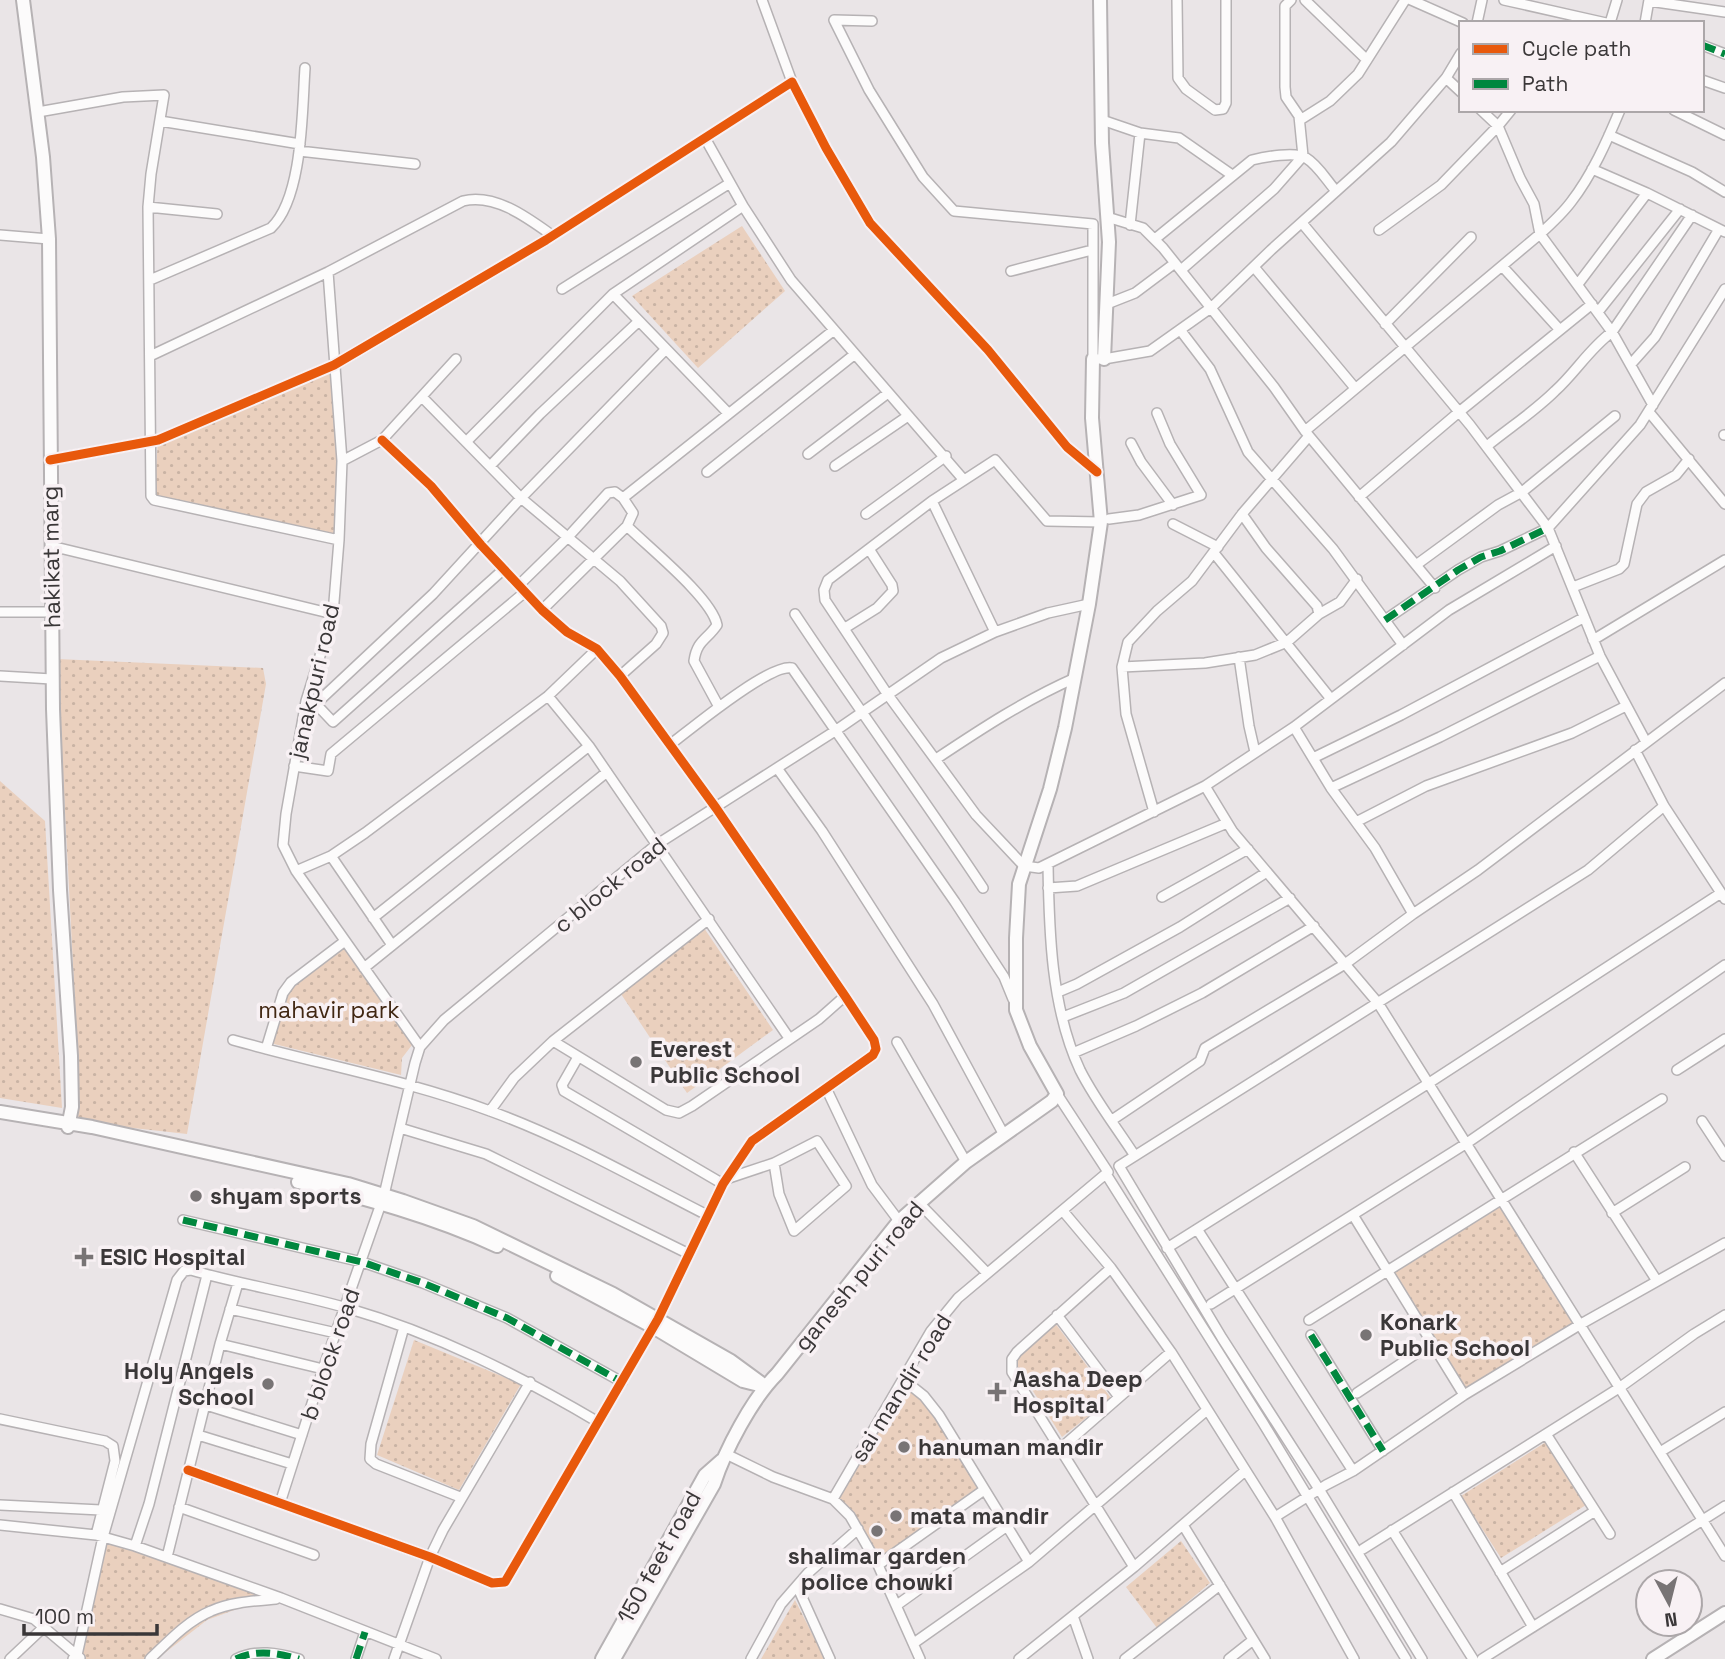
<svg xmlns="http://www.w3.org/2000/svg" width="1725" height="1659" viewBox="0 0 1725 1659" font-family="'Space Grotesk',sans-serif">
<defs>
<pattern id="park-dots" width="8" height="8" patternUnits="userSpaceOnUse" patternTransform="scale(1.75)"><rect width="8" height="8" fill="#ead0be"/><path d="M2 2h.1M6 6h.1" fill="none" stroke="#c9b3a4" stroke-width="1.8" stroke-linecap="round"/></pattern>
</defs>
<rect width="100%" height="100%" fill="#eae5e7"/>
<path fill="url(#park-dots)" d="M742,226L785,291L698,368L632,296Z
M334,365L342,461L339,540L154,500L158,440Z
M57,659L263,668L266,684L187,1134L88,1123L67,1117L75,1003Z
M0,781L45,821L62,1108L0,1098Z
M702,925L773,1030L687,1093L619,991L656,953Z
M341,943L412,1045L402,1058L401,1075L270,1043L284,985Z
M1502,1198L1581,1324L1464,1395L1387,1270Z
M1055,1323L1111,1398L1062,1437L1014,1361Z
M414,1340L521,1384L459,1490L377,1455Z
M904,1380L924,1396L984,1490L878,1565L863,1536L833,1499Z
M1546,1442L1586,1505L1501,1558L1461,1496Z
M105,1539L267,1598L207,1620L157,1659H79Z
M1181,1541L1210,1583L1157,1628L1126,1587Z
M795,1600L825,1659H761Z"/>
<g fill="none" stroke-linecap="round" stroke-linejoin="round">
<defs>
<path id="street" d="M762,0L792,82
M1177,0L1178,78L1186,89L1215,110L1223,109L1226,103V0
M1305,0L1367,60
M1411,0L1463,23
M1504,0L1606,23
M1649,1L1725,12
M872,21L834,20L869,90L923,177L954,211L1093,224V359H1104L1150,351L1212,307L1271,250L1391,142L1446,78L1461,53
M1477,23L1482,0
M1610,23L1617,0
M1645,23L1649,0
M1702,45L1725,54
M1446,78L1461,92
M1702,80L1725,88
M1481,110L1498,126L1520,178L1534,204L1540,234L1612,332L1653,405
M1674,110L1725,135
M38,112L123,97L164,95L151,174L148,207L151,496L154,500L339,540
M1102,120L1140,133L1179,138L1232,175
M1300,120L1330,101L1358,74L1405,0
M160,121L300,144
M1609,135L1692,172L1725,192
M705,138L743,206L791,280L963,479
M299,151L415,164
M1592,169L1647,193L1725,232
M148,207L217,214
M1107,217L1143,228L1163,248L1274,387L1305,431L1435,588
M1302,223L1470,425L1548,528L1600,656L1646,742
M1130,225L1140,133
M1379,230L1441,185L1498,126L1511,110
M0,235L49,239
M1155,239L1252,160C1264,157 1296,151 1306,158C1318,165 1327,181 1336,191
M1502,266L1560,330
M1254,267L1355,388
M1181,270L1274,189L1303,156L1299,116L1286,97L1285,87V6L1291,0
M1011,271L1092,250
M328,272L342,461L339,540L333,614L306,701L286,814L283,845L296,871L420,1047
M150,280L271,228C303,198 302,111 305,68
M1578,284L1647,193
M562,289L730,183
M1107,304L1135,293L1175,263
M1598,312L1680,209
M1385,324L1471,237
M1181,331L1210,369L1248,452L1333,549L1403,645
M150,356L328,272L463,201C495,193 528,218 553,236
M1631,364L1655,337L1719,229
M422,397L521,498L620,581L661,626L663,633L656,644L620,676
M1649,412L1725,504
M728,413L613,294L743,206
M1305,431L1540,234C1551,224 1562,214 1571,202C1592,175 1607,141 1620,110
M1724,435H1725
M466,442L613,294
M1131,443L1141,462L1173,505
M1487,446C1509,428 1535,411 1555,391C1575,373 1590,348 1612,332L1692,215
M808,454L888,393
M50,460L158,440L334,365L546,240L792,82L826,148L870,223L988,350L1067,447L1097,472
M342,461L382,440L456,359
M490,466L540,414L639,321
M835,466L908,416
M707,472L855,354
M1359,497L1459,412L1592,304
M932,501L995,632
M866,514L946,456
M1242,514L1266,548L1317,606L1319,614
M1109,519L1139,515L1201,495L1170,444L1157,413
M1101,522L1047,521L995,460L932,501L828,580L824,590L825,600L888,695L976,815L1024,866L1039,868L1205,786L1294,727L1449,610L1556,546
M1173,524L1218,547
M627,526C648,547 712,598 717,625C707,640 697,640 694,661L719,707
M51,546L333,614
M1214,553L1331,699
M1416,565L1498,505L1522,492L1615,416
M519,585L568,537L608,493L615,492L623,498L834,330
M1573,587L1619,569L1624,564L1637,504L1646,492L1676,475L1689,459
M542,610L627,526L633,513L623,498
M0,612H52
M795,614C856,706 922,796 983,888
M1385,620L1458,570L1481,557L1500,551L1548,528L1640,425L1725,289
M845,628L877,608L893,591L892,585L869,549
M1593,640L1725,560
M1239,657L1249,726L1255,752
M1122,667L1205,663L1255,655L1287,642L1319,614L1340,602L1357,579
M0,676L52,679
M548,696L589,746L789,1038
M316,704L333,722L504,569
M304,715L433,594L521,498L666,349
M1294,727L1331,788L1375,848L1413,914
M671,744C692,728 770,663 792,668L955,902L1004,977L1013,999
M1635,750L1664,806L1725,899
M1313,758L1401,715L1583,618
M936,759C981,729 1025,700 1075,678
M294,766L328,771L331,754L525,592
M777,768L822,831L933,1004L1004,1135
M1205,786L1233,832L1378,1003L1725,1556
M1331,788L1440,737L1600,656
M1154,812L1126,714L1122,667L1128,642L1157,611L1192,581L1242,514L1309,436
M1356,822L1426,786L1572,733L1626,706
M331,856L392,945
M1048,864C1049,931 1051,1008 1080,1070C1095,1100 1117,1128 1135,1156
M296,871L331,856L365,833L548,696L597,649
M1048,888L1077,886L1227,823
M1162,897L1248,849
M373,918L589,746
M364,968L607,772
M1058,992L1077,984L1180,927L1267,872
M1063,1017L1124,993L1290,898
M233,1040C318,1064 407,1080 490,1111C565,1138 636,1179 707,1215
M553,1041L666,1110L679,1113L692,1106L819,1019L845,996
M897,1042L966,1162
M266,1049L283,993L291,982L345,941
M1073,1053L1136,1026L1202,993L1314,926
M578,1057L562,1085L564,1091L723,1184
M1677,1070L1725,1039
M826,1088L872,1185L899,1221
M490,1111L514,1078L553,1041L709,919
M1112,1120L1200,1061L1205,1048L1345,964L1413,914L1478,870L1725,683
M1702,1121L1725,1156
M400,1128L486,1154L689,1254
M1574,1152L1657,1281
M1106,1174L1263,1423L1406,1659
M726,1179L774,1163L779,1194L794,1231L846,1186L817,1141L774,1163
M918,1202L987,1273
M1063,1211L1111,1268L1171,1352L1275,1517L1354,1659
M1612,1213L1685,1167
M1353,1215L1464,1395
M183,1220L362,1262L423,1283L507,1318L622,1382
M1197,1229L1353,1471
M1167,1248L1429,1083L1721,893
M1111,1268L1017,1352L1012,1359V1372L1134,1567
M1211,1304L1467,1143L1725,965
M230,1309L336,1333
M1057,1315L1119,1397
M1309,1320L1662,1099
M404,1327L371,1444L370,1459L376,1464L460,1497
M1311,1335L1383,1451
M220,1344L323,1369
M904,1380L924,1396L939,1415L1029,1562
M1357,1393L1432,1343
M206,1405L302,1435
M0,1419L105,1441L113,1446L115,1461L96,1535
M1546,1434L1610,1534
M198,1435L292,1464
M1061,1448L1171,1352
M1660,1452L1725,1412
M726,1454L773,1477L833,1499L850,1516L878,1565L920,1659
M188,1470L430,1557L492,1583L505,1582L658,1319L723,1184L752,1141L873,1055L876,1049L874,1040L845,996L716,808L620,676L597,649L567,632L542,610L481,545L431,486L382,440
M1453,1492L1533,1627
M833,1499L931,1331L958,1298L1108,1172L1057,1094
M280,1503L323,1369L384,1195L415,1063L420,1047L444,1020L656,845L835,731L941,658L995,632L1048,613L1089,604
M0,1505L101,1510
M179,1507L314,1555
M1275,1517L1326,1485L1353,1471L1464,1395L1581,1324L1725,1243
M0,1525L96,1535L135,1546L281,1598L436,1659
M1183,1525L1265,1659
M1392,1530L1473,1659
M135,1546L149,1504L207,1275
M1363,1549L1619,1388L1694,1334L1725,1315
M167,1557L220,1344L238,1283
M878,1565L984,1490
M1500,1572L1595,1511
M797,1586L830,1659
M897,1605L1007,1526
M0,1609L34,1619L80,1658
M1073,1616L1088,1659
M914,1643L1029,1562L1207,1410
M10,1659L44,1627
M73,1659L77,1655L103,1537L177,1280L184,1271L191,1270C242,1285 295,1293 347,1308C437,1334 518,1375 598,1422
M150,1659C168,1642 187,1621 211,1611C231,1602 254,1601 276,1599
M236,1659C256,1649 278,1653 299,1659
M356,1659L365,1632
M394,1659L430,1557L443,1530L530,1382
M751,1659L781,1604L808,1573L858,1529
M1019,1659L1134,1567L1245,1471
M1125,1659L1220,1585
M1229,1659L1253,1640
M1422,1659L1319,1489L1222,1338L1119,1166L1588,870L1664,806
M1482,1659L1725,1506"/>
<path id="secondary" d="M23,0L43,157L49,239L53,709L60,890L71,1056L72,1107L68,1127
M1100,0L1102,143L1109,242L1104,359
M0,1112L92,1127L348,1184L403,1201L473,1226L613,1294L731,1361L765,1386
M298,1182C365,1198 434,1217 497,1246
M557,1276L653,1327L743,1381L759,1385
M602,1659L705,1475L722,1460
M614,1659L714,1484C725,1450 752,1399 777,1374L899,1221L966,1162L1052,1101L1057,1094L1030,1046L1016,1010V938L1019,884L1050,789L1065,728L1089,604L1101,522L1092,418L1093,359
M1653,1659L1725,1613"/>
</defs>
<use href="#street" stroke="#b6b2b4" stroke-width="12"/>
<use href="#secondary" stroke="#b6b2b4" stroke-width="16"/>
<use href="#street" stroke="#fcfbfb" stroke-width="9"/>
<use href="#secondary" stroke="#fcfbfb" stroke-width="12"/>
<path stroke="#00873e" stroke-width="7" stroke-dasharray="14 7" stroke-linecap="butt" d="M1702,45L1725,54
M1385,620L1458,570L1481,557L1500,551L1548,528
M183,1220L362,1262L423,1283L507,1318L622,1382
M1311,1335L1383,1451
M236,1659C256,1649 278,1653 299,1659
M356,1659L365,1632"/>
<defs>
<path id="cycleway" d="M50,460L158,440L334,365L546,240L792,82L826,148L870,223L988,350L1067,447L1097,472
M188,1470L430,1557L492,1583L505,1582L658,1319L723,1184L752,1141L873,1055L876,1049L874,1040L845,996L716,808L620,676L597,649L567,632L542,610L481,545L431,486L382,440"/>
</defs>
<use href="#cycleway" stroke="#f8f1f4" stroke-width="13"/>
<use href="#cycleway" stroke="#e8590c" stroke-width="9"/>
</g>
<g fill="#787475" stroke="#f8f1f4" stroke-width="2.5">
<circle cx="636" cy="1062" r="7"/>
<circle cx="196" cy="1196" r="7"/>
<path d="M80.5 1246.5h7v7h7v7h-7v7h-7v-7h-7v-7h7z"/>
<circle cx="1366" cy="1335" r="7"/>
<circle cx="268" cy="1384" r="7"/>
<path d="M993.5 1381.5h7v7h7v7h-7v7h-7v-7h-7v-7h7z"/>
<circle cx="904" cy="1447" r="7"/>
<circle cx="896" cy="1516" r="7"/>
<circle cx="877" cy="1531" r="7"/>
</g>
<g text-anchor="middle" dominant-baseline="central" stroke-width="7" stroke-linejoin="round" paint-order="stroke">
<g font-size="23" fill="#3a3738" stroke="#f8f1f4">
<text transform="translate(51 557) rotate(-91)">hakikat marg</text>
<text transform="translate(314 681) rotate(-77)">janakpuri road</text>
<text transform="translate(610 885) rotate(-39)">c block road</text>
<text transform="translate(859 1276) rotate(-50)">ganesh puri road</text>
<text transform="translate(330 1354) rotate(-71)">b block road</text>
<text transform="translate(901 1388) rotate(-58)">sai mandir road</text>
<text transform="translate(659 1557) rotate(-61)">150 feet road</text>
</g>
<g font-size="23" fill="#412712" stroke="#f8f1f4">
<text x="329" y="1010">mahavir park</text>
</g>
<g font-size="23" font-weight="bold" fill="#3a3738" stroke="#f8f1f4" text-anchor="start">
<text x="650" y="1049">Everest<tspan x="650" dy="26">Public School</tspan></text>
<text x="210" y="1196">shyam sports</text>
<text x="100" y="1257">ESIC Hospital</text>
<text x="1380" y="1322">Konark<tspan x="1380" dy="26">Public School</tspan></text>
<text x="254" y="1371" text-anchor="end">Holy Angels<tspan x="254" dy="26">School</tspan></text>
<text x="1013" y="1379">Aasha Deep<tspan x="1013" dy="26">Hospital</tspan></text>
<text x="918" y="1447">hanuman mandir</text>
<text x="910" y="1516">mata mandir</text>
<text x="877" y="1556" text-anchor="middle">shalimar garden<tspan x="877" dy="26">police chowki</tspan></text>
</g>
</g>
<rect x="1459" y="21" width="245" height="91" fill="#f8f1f4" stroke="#aca7a9" stroke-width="2"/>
<rect x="1473" y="44" width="35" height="10" fill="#e8590c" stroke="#aca7a9" stroke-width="2"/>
<text x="1522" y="56" font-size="21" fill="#3a3738">Cycle path</text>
<rect x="1473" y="79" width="35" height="10" fill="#00873e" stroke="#aca7a9" stroke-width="2"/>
<text x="1522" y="91" font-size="21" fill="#3a3738">Path</text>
<g transform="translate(1669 1603) rotate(173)"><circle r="33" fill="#f8f1f4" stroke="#aca7a9" stroke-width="2"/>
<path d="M0-5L12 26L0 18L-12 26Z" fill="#787475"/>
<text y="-10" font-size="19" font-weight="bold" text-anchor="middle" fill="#3a3738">N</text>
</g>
<path d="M24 1624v10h133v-10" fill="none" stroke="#3a3738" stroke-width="3.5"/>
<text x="35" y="1624" font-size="21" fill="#3a3738" stroke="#f8f1f4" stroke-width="5" paint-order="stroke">100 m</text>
</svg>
